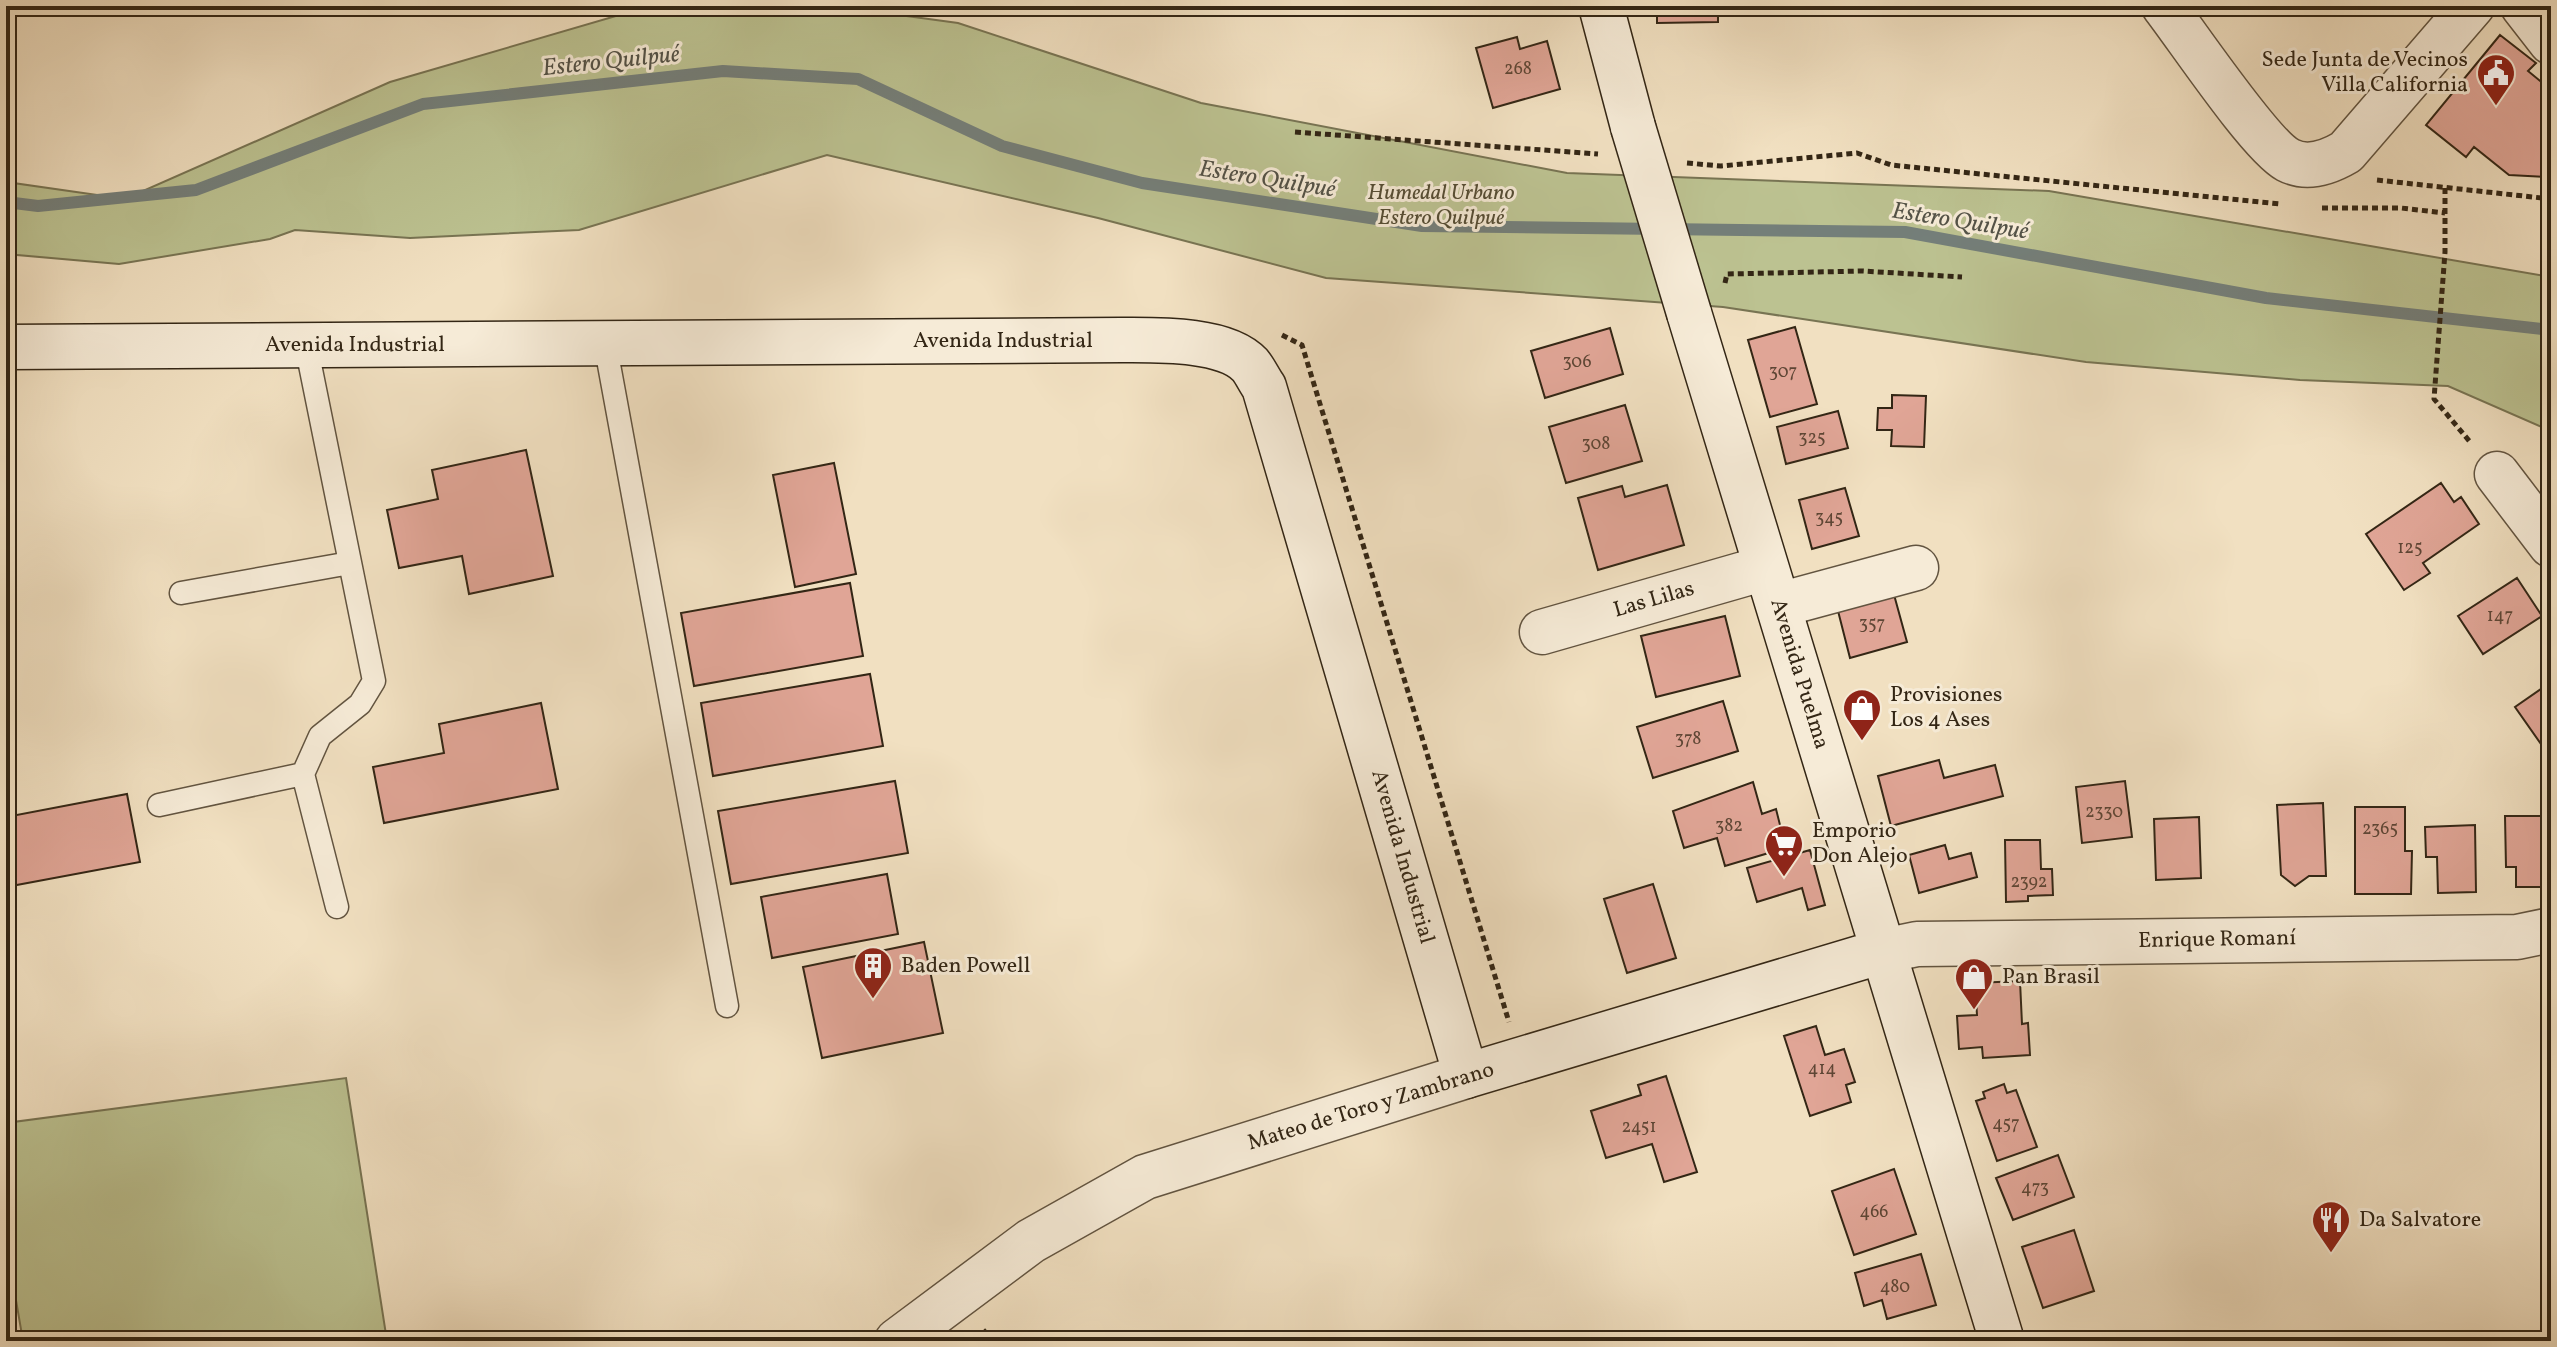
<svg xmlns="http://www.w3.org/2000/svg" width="2557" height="1347" viewBox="0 0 2557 1347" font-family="Vollkorn,serif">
<rect width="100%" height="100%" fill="#f1e0c1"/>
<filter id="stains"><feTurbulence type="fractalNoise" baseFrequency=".0025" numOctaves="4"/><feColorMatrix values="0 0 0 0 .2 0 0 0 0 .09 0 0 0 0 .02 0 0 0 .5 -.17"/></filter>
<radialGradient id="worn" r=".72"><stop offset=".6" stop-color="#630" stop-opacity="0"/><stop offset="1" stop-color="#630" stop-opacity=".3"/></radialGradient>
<path fill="#bcc291" stroke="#787453" stroke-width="2" d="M650,6H833L958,23L1201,103L1567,173L2049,191L2551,277V431L2448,386L2300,380L2086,362L1723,307L1326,278L1098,218L827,155L579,230L410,238L295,230L270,239L119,264L6,254V182L125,199L390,82Z
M346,1078L387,1341H23L6,1242V1123Z"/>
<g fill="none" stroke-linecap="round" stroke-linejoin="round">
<path stroke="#747f7a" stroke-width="12" d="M6,202L38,206L196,190L423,104L723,71L858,79L1002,146L1142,183L1422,226L1905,232L2266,298L2551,330"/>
</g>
<path fill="#e0a596" stroke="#332615" stroke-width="2" d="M1657,6H1718V22L1657,23Z
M2500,35L2536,63L2528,71L2551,90V171L2546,177L2509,175L2474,147L2466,157L2426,125Z
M1517,37L1520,49L1547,41L1560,89L1493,108L1476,48Z
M1795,327L1817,404L1770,417L1748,340Z
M1610,328L1623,374L1545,398L1531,351Z
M1892,395L1926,396L1924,447L1891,446L1892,430H1877L1878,408H1892Z
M1625,405L1642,461L1566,483L1549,427Z
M1838,411L1848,448L1786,464L1777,427Z
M526,450L553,576L469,594L462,556L399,568L387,510L438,499L432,470Z
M834,463L856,574L795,587L773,475Z
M2441,483L2454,502L2461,497L2479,524L2423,563L2430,573L2404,590L2366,534Z
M1667,485L1684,545L1598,570L1578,498L1622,486L1625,497Z
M1845,488L1859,536L1812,549L1799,500Z
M2517,578L2542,616L2483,654L2458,616Z
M850,583L863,656L694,686L681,613Z
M1893,591L1907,642L1850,658L1837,607Z
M1725,616L1740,676L1656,697L1641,636Z
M870,674L883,746L713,776L701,703Z
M2551,682V757H2550L2515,707Z
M1723,701L1738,751L1653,778L1637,727Z
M541,703L558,789L384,823L373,767L444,753L439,724Z
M1939,760L1944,778L1995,765L2003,796L1891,826L1878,776Z
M895,781L908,853L731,884L718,811Z
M2125,781L2132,837L2082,843L2076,787Z
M1753,782L1762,814L1776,809L1784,841L1770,845L1772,852L1725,866L1717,838L1684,848L1673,811Z
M127,794L140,862L6,887V817Z
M2323,803L2326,876H2309L2295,886L2281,875L2277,805Z
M2355,807H2405V851H2412L2411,894H2355Z
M2505,816H2547V835H2551V887H2516V867H2506Z
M2199,817L2201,878L2156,880L2154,819Z
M2475,825L2476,892L2438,893L2437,857H2426L2425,827Z
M2005,840H2040L2041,869H2052L2053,895L2028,896V901L2006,902Z
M1945,845L1949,859L1971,853L1977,877L1919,893L1909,855Z
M1810,850L1825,905L1808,910L1802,888L1757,902L1747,868Z
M887,874L898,934L772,958L761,897Z
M1653,884L1676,958L1627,973L1604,899Z
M924,942L943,1033L822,1058L803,967Z
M2020,981L2022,1024L2028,1023L2030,1055L1983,1058L1982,1047L1959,1049L1957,1016L1977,1015L1975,983Z
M1816,1026L1825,1055L1844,1049L1855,1082L1846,1085L1851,1102L1810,1116L1784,1036Z
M1666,1076L1697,1172L1664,1182L1652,1144L1606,1158L1591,1111L1641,1095L1638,1085Z
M2004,1084L2007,1093L2016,1090L2037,1147L1997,1161L1976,1101L1985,1098L1983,1092Z
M2058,1155L2074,1197L2013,1220L1996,1178Z
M1894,1169L1916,1234L1854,1255L1832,1191Z
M2074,1230L2094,1291L2043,1308L2022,1247Z
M1921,1254L1936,1305L1887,1319L1882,1300L1864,1306L1855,1273Z"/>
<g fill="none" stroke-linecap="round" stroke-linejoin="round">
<defs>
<path id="lane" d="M605,343L727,1006
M306,345L374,681L360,704L320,736L303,774L337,907
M181,593L350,563
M159,805L303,774"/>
<path id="street" d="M2164,6C2188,37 2260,145 2288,160C2307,170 2329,162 2346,152L2472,6
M2523,6L2551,42
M2497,474L2551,545
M1779,605L1916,568
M1542,632L1765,568
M1883,951L1917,944L2517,937L2551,930
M897,1341L1031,1241L1145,1177L1466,1076"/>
<path id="secondary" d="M1601,6L1633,127
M1689,313L2002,1341
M6,347L1122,340C1156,340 1225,338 1250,365C1255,371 1259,380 1264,387L1466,1076L1883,951"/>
</defs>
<use href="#lane" stroke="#625440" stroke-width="25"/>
<use href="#street" stroke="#625440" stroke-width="47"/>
<use href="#secondary" stroke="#332615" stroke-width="47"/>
<path stroke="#332615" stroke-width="5" stroke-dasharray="6 4" stroke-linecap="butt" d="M1295,132L1598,154
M1687,163L1721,166L1857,153L1891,165L2280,204
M2377,180L2551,199
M2445,188V252L2434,399L2471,443
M2322,208H2401L2445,213
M1725,283L1727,274L1863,271L1962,277
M1282,335L1302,345L1509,1022
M975,1341L987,1330"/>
<use href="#lane" stroke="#f6ebd7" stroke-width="22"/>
<use href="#street" stroke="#f6ebd7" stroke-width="44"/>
<use href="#secondary" stroke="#f6ebd7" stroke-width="44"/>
<defs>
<path id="secondary-bridge" d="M1633,127L1689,313"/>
</defs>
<use href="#secondary-bridge" stroke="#332615" stroke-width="47" stroke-linecap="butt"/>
<use href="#secondary-bridge" stroke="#f6ebd7" stroke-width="44"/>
</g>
<defs>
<symbol id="civic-pin" viewBox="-11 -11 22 30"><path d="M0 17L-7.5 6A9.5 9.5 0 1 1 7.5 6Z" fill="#8f2418" stroke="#f6ebd7"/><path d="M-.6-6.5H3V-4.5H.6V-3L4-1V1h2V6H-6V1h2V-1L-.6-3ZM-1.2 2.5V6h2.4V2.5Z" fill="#fff"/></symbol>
<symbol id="shop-pin" viewBox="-11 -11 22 30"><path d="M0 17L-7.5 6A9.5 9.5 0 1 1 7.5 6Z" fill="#8f2418" stroke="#f6ebd7"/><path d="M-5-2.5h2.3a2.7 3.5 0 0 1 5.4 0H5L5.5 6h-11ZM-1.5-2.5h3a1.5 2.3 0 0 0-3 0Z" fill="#fff"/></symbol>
<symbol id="supermarket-pin" viewBox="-11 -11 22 30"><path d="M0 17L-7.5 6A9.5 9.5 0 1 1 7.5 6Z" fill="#8f2418" stroke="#f6ebd7"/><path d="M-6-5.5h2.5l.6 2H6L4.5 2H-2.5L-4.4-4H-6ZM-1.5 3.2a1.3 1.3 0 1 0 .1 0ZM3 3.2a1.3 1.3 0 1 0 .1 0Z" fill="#fff"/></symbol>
<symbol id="building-pin" viewBox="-11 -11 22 30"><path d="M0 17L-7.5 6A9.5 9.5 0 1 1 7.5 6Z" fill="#8f2418" stroke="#f6ebd7"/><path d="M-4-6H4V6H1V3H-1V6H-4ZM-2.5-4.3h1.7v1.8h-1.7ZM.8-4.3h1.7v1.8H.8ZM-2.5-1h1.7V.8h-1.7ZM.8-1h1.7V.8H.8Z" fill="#fff"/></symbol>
<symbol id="restaurant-pin" viewBox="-11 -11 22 30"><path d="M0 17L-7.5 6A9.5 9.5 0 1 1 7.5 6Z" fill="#8f2418" stroke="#f6ebd7"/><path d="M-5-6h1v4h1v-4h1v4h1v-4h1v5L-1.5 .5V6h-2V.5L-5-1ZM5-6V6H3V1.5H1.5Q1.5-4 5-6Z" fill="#fff"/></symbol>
</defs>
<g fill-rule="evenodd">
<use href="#civic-pin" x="2474" y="51" width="44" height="60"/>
<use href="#shop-pin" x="1840" y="686" width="44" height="60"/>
<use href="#supermarket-pin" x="1762" y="822" width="44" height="60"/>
<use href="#building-pin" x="851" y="944" width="44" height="60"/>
<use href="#shop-pin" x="1952" y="955" width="44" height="60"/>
<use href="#restaurant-pin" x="2309" y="1198" width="44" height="60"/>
</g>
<g text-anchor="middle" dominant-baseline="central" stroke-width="6" stroke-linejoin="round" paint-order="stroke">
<g font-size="18" fill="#5e4635">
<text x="1518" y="69">268</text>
<text x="1577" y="362">306</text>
<text x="1783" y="372">307</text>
<text x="1812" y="438">325</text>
<text x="1596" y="444">308</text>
<text x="1829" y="518">345</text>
<text x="2410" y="548">125</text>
<text x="2500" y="616">147</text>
<text x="1872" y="624">357</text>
<text x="1688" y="739">378</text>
<text x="2104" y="812">2330</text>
<text x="1729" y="826">382</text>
<text x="2380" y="829">2365</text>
<text x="2029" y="882">2392</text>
<text x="1822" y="1069">414</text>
<text x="2006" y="1124">457</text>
<text x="1639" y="1127">2451</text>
<text x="2035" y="1188">473</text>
<text x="1874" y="1212">466</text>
<text x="1895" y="1287">480</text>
</g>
<g font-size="22" fill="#332615" stroke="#f6ebd7" text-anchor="start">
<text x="2468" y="60" text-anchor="end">Sede Junta de Vecinos<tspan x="2468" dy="25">Villa California</tspan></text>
<text x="1890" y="695">Provisiones<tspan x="1890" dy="25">Los 4 Ases</tspan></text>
<text x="1812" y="831">Emporio<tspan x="1812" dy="25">Don Alejo</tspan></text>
<text x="901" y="966">Baden Powell</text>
<text x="2002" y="977">Pan Brasil</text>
<text x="2359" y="1220">Da Salvatore</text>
</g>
<g font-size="22" font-style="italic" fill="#554d34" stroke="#f6ebd7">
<text x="1441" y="193">Humedal Urbano<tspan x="1441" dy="25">Estero Quilpué</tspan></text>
</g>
<g font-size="22" fill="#332615" stroke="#f6ebd7">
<text x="1003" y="341">Avenida Industrial</text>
<text x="355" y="345">Avenida Industrial</text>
<text transform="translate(1654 600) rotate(-16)">Las Lilas</text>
<text transform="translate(1799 674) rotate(73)">Avenida Puelma</text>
<text transform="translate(1402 857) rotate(74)">Avenida Industrial</text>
<text transform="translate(2217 940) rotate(-1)">Enrique Romaní</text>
<text transform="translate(1371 1107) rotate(-17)">Mateo de Toro y Zambrano</text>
</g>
<g font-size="24" font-style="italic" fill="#535247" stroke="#f6ebd7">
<text transform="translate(611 62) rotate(-6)">Estero Quilpué</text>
<text transform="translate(1267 180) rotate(9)">Estero Quilpué</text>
<text transform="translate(1960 222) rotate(9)">Estero Quilpué</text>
</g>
</g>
<rect width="2557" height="1347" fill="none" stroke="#f1e0c1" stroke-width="32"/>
<rect x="8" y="8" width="2541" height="1331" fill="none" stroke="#332615" stroke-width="4"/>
<rect x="16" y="16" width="2525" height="1315" fill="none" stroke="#332615" stroke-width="2"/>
<rect width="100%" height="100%" filter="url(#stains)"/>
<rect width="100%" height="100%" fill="url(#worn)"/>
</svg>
